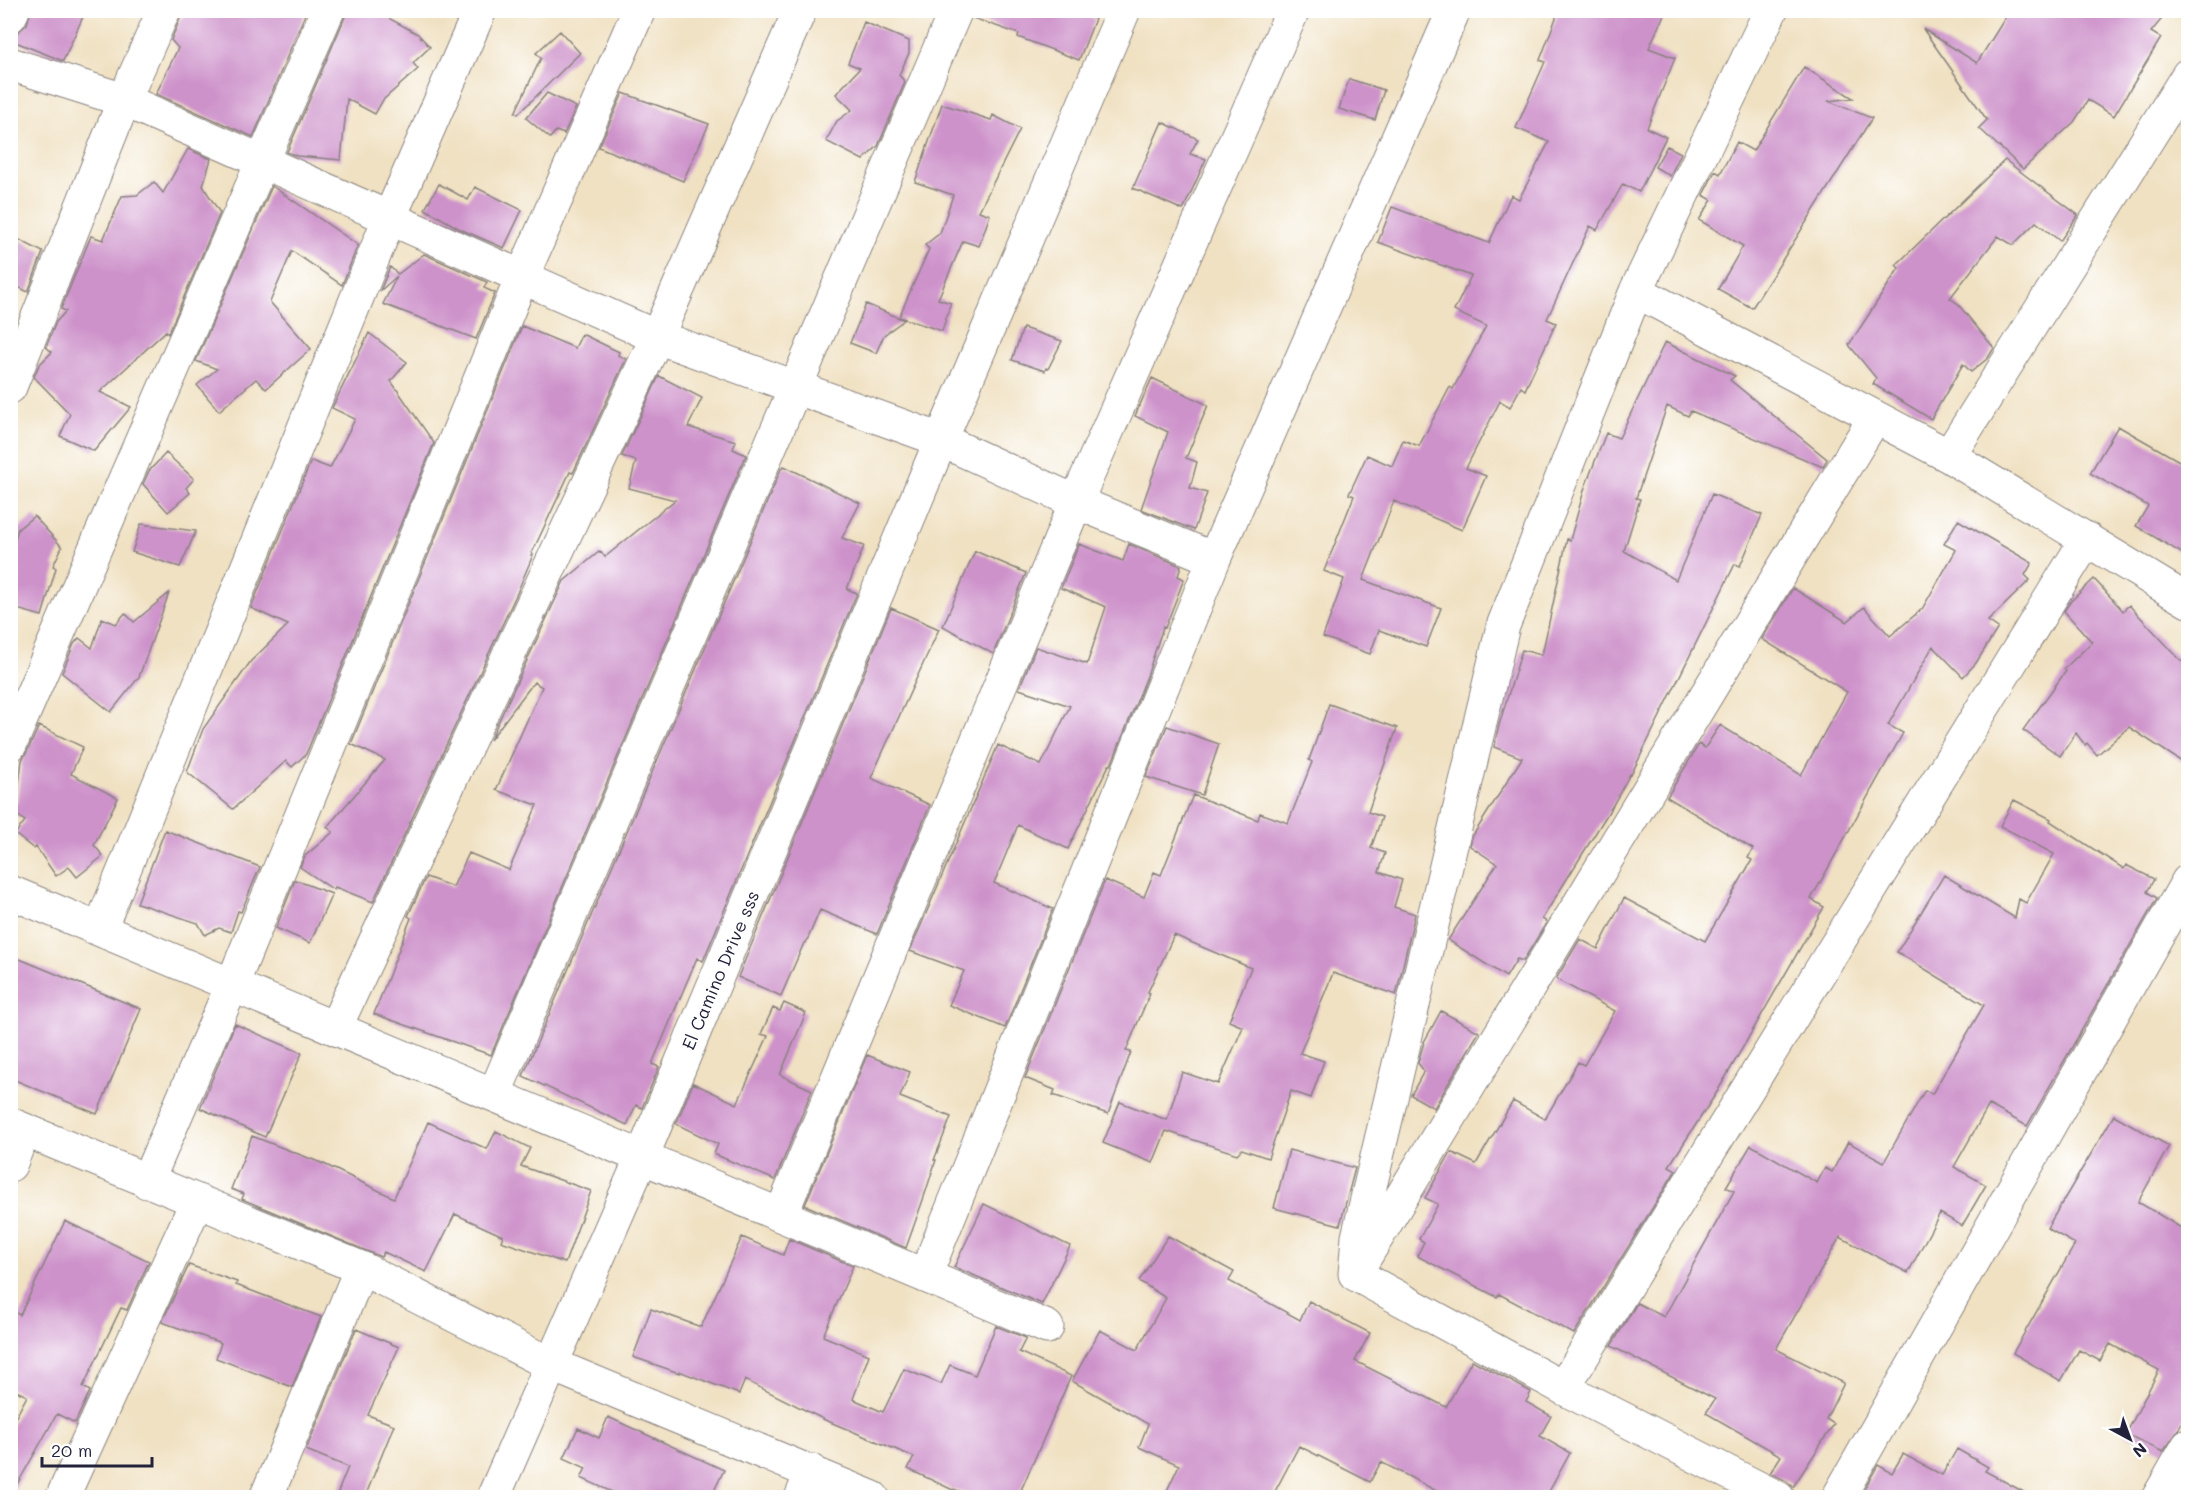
<svg xmlns="http://www.w3.org/2000/svg" width="2199" height="1508" viewBox="0 0 2199 1508" font-family="Mali,sans-serif">
<rect width="100%" height="100%" fill="#fff"/>
<filter id="ink" filterUnits="userSpaceOnUse"><feTurbulence type="fractalNoise" baseFrequency=".0167" numOctaves="2"/><feDisplacementMap in="SourceGraphic" scale="12" xChannelSelector="R" yChannelSelector="G"/><feConvolveMatrix kernelMatrix="1 2 1 2 8 2 1 2 1" color-interpolation-filters="sRGB"/></filter>
<filter id="wash" filterUnits="userSpaceOnUse"><feTurbulence type="fractalNoise" baseFrequency=".008" numOctaves="4" result="noise"/><feDisplacementMap in="SourceGraphic" scale="24" xChannelSelector="R" yChannelSelector="G"/><feGaussianBlur stdDeviation="1.35" result="paint"/><feColorMatrix in="noise" values="0 0 0 0 0 0 0 0 0 0 0 0 0 0 0 0 0 1.4 0 .05"/><feComposite in="paint" operator="in"/></filter>
<g filter="url(#wash)">
<rect width="100%" height="100%" fill="#f0e1c2"/>
<g id="blocks">
<path fill="#cd92ca" d="M31,10H86L63,61L13,41L17,33L27,24Z
M191,10H307L253,137L156,94L178,48L171,40L180,19Z
M346,10H374L418,34L430,47L413,63L418,69L383,100L375,114L347,99L341,160L297,156L287,152L345,17Z
M974,10H1073L1095,19L1079,60L1018,37L1019,34L973,18Z
M1559,10H1666L1649,48L1675,58L1647,128L1666,137L1639,192L1623,184L1597,230L1590,226L1547,319L1556,323L1525,390L1521,387L1510,407L1500,401L1466,468L1486,476L1462,530L1394,501L1363,580L1441,608L1426,647L1379,630L1370,654L1323,637L1344,579L1324,571L1354,496L1349,494L1367,455L1392,466L1403,440L1419,446L1450,387L1453,389L1486,326L1454,311L1471,276L1378,242L1392,207L1489,243L1511,195L1519,199L1549,142L1516,128L1545,62L1540,60Z
M2010,10H2169L2151,32L2161,38L2114,116L2088,100L2074,122L2023,169L1979,128L1987,120L1923,29L1977,63Z
M864,22L909,41V53L899,75L905,82L878,146L863,160L826,141L837,121L852,110L836,94L860,68L848,63Z
M560,31L580,53L518,114L515,113L541,58L536,53Z
M1804,67L1853,98L1828,101L1872,118L1752,308L1718,289L1743,246L1699,220L1712,200L1703,195L1715,171L1720,174L1737,142L1753,151Z
M1349,79L1384,90L1375,120L1339,109Z
M547,93L576,107L564,134L556,131L550,138L526,118Z
M623,93L709,124L683,181L599,147Z
M942,104L991,120L993,115L1020,129L979,211L990,215L979,246L963,241L938,299L951,303L942,331L899,317L929,249L925,245L940,233L953,195L915,182Z
M1162,122L1198,139L1190,154L1206,159L1183,210L1133,188Z
M1667,146L1681,153L1670,176L1655,167Z
M188,149L211,159L203,186L220,213L168,334L166,331L100,392L131,407L94,451L60,436L70,414L34,377L39,365L52,352L46,347L56,322L66,311L61,309L91,236L103,240L122,196L137,195L154,182L163,193Z
M2005,160L2078,215L2060,241L2036,222L2013,245L1998,236L1950,298L1957,303L1994,348L1988,358L1971,372L1963,364L1931,419L1873,384L1876,378L1849,345L1899,268L1896,265Z
M439,184L468,200L475,187L522,210L504,248L460,229L425,209Z
M272,186L358,245L342,285L292,251L270,302L311,349L266,389L256,379L219,411L197,385L217,369L196,361Z
M10,235L43,252L28,292L10,283Z
M424,254L487,282L484,288L495,293L476,339L383,304L397,276L380,291L390,267L398,274Z
M866,304L904,320L884,335L876,353L850,343Z
M522,326L575,348L582,334L619,352L618,355L626,359L573,473L570,472L531,555H533L517,593L373,902L335,887L334,890L300,867L305,856L333,832L327,827L385,760L351,744Z
M1023,328L1062,341L1048,369L1046,368L1045,371L1012,360Z
M369,333L407,362L391,381L434,443L306,754L292,767L286,761L233,809L187,772L203,729L251,661L288,625L251,608L311,461L330,468L355,419L332,408Z
M1665,342L1735,376L1730,380L1827,459L1823,467L1691,411L1688,416L1667,406L1636,498L1640,499L1624,551L1676,580L1712,494L1762,515L1740,566L1735,564L1631,775L1630,774L1613,805L1542,919L1547,922L1523,961L1517,959L1506,977L1448,940L1497,864L1470,846L1472,837L1522,758L1494,747L1499,725L1522,650L1542,655L1567,539L1570,540L1585,487L1606,433L1619,438Z
M659,376L702,398L688,427L736,441L733,449L746,455L491,1055L374,1014L411,918L408,916L426,877L453,887L469,853L509,870L537,805L496,790L542,687L534,682L490,740L564,581L600,551L605,557L675,500L629,488L636,461L622,456Z
M1152,378L1208,405L1186,458L1197,462L1190,488L1207,493L1194,530L1141,509L1168,432L1135,416Z
M2118,426L2188,466V557L2136,526L2148,506L2090,473Z
M166,453L194,479L186,488L190,493L168,512L143,484L149,471Z
M784,466L860,503L842,538L864,546L847,589L857,593L703,961L697,958L652,1064L659,1067L642,1108L636,1105L627,1125L523,1076L781,469Z
M34,516L62,547L53,566L56,568L42,616L10,607V555L18,529Z
M1958,520L2032,563L2025,575L2030,580L1988,621L1998,628L1976,663L1963,677L1933,646L1888,725L1903,733L1811,899L1824,907L1717,1092L1669,1166L1676,1170L1574,1334L1499,1294L1497,1297L1417,1256L1424,1242L1419,1239L1438,1204L1425,1198L1451,1152L1476,1164L1513,1101L1545,1119L1578,1062L1584,1065L1615,1011L1556,979L1580,939L1598,949L1624,898L1705,941L1752,860L1748,858L1753,849L1667,797L1699,744L1705,748L1720,725L1801,775L1847,692L1762,639L1793,588L1847,622L1864,607L1890,636L1922,609L1956,550L1944,544Z
M141,524L196,531L180,567L132,552Z
M1079,544L1123,561L1129,544L1181,566L1178,576L1184,579L1165,628L1163,627L1147,676L1111,765H1109L1068,849L1018,825L994,883L1053,909L1005,1028L949,1005L964,971L910,951L998,745L1041,765L1070,706L1019,689L1036,647L1087,664L1106,607L1061,588Z
M975,551L1026,573L993,654L943,626Z
M2094,579L2123,611L2129,605L2188,668V766L2129,727L2097,755L2087,743L2085,745L2076,733L2060,756L2023,730L2066,671L2064,669L2092,642L2064,611L2071,601Z
M169,593L139,677L111,712L62,673L74,644L79,638L92,648L102,618L116,624L125,613L134,622Z
M891,608L939,629L871,778L930,805L877,934L820,910L806,943H804L781,996L738,977Z
M1329,704L1397,728L1368,812L1382,817L1371,848L1385,853L1379,872L1402,880L1394,907L1415,914L1396,995L1333,973L1300,1053L1324,1061L1311,1098L1291,1091L1268,1158L1242,1149L1237,1154L1166,1131L1153,1163L1103,1143L1120,1102L1167,1120L1182,1072L1218,1084L1243,1027L1229,1021L1251,968L1174,935L1148,992L1150,993L1126,1051L1131,1052L1108,1114L1053,1095L1055,1090L1025,1078L1105,880L1144,897L1154,872L1161,875L1193,795L1258,820L1260,813L1288,823L1312,762L1309,760Z
M39,726L83,747L71,774L118,798L94,845L103,856L77,877L69,867L56,876L36,847L34,849L15,834L25,821L10,810L17,801L22,760L27,752Z
M1167,726L1219,744L1202,795L1146,777Z
M2014,800L2051,819L2050,821L2124,869L2126,865L2154,879L2147,892L2157,898L2027,1126L1989,1105L1954,1167L1986,1185L1962,1226L1940,1213L1908,1273L1840,1237L1776,1349L1844,1383L1826,1419L1834,1424L1793,1487L1787,1481L1770,1473L1781,1456L1706,1413L1715,1399L1611,1346L1637,1303L1664,1317L1734,1191L1726,1187L1751,1145L1817,1183L1825,1168L1832,1172L1848,1142L1884,1162L1925,1090L1932,1094L1984,1005L1897,952L1944,875L2015,918L2019,899L2026,903L2054,854L2000,826Z
M165,830L260,867L241,912L238,911L231,932L219,928L205,935L198,923L137,903Z
M295,880L332,894L310,943L276,928Z
M10,955L141,1009L97,1114L10,1078Z
M784,1003L806,1013L780,1075L812,1090L775,1180L714,1154L718,1144L676,1124L693,1083L737,1104L768,1036L761,1034L773,1008L780,1011Z
M1441,1011L1479,1032L1434,1108L1411,1095L1424,1071L1418,1063L1424,1042Z
M235,1024L302,1053L265,1137L200,1108Z
M867,1055L910,1072L900,1097L951,1117L934,1160H936L924,1197L906,1248L805,1205Z
M2114,1115L2169,1146L2138,1202L2188,1232V1409L2178,1431L2163,1452L2126,1434L2159,1370L2110,1344L2100,1361L2079,1350L2061,1381L2013,1353L2075,1244L2047,1228Z
M428,1122L487,1149L496,1131L530,1148L521,1166L591,1191L565,1263L501,1241L503,1236L455,1214L426,1272L384,1252L381,1257L242,1199L244,1194L231,1189L252,1136L324,1164L394,1198Z
M1289,1150L1355,1168L1340,1225L1274,1208Z
M984,1204L1070,1246L1042,1304L954,1267Z
M65,1221L149,1261L127,1310L121,1308L83,1387L90,1391L75,1423L57,1414L10,1497V1428L27,1396L10,1388V1310L20,1315Z
M1168,1236L1234,1272L1229,1281L1300,1320L1309,1301L1370,1333L1355,1361L1446,1407L1472,1360L1531,1392L1526,1402L1551,1416L1540,1436L1570,1453L1546,1497H1448L1381,1462L1370,1482L1299,1446L1272,1497H1164L1179,1465L1139,1447L1148,1424L1072,1381L1100,1330L1137,1350L1166,1298L1139,1281Z
M742,1237L783,1255L789,1239L853,1266L823,1336L869,1355L853,1399L883,1412L904,1369L941,1384L950,1365L975,1375L996,1326L1026,1338L1019,1352L1071,1376L1018,1497H975L954,1489L953,1490L908,1469L914,1457L825,1420L745,1380L739,1394L679,1371V1373L633,1357L651,1309L701,1327Z
M189,1265L237,1282L236,1285L321,1317L292,1387L216,1358L221,1343L162,1322Z
M356,1329L399,1347L368,1415L394,1425L365,1497H336L348,1467L306,1450Z
M608,1417L724,1470L711,1497H623L581,1478L586,1468L564,1458L578,1428L599,1438Z
M1957,1449L1988,1467L1985,1471L2033,1497H1860L1878,1465L1892,1473L1903,1454L1942,1475Z"/>
</g>
</g>
<g filter="url(#ink)">
<use href="#blocks" fill-opacity="0" stroke="#89827e" stroke-width="1.5"/>
<g fill="none" stroke-linecap="round" stroke-linejoin="round">
<defs>
<path id="minor" d="M1771,10L1636,291L1503,626L1358,1237L1355,1274L1563,1388L1778,1498
M10,16L13,10
M10,64L124,100L657,337L941,440L1076,502L1214,559
M1636,291L1949,456L2188,601
M10,387L124,100L164,10
M1949,456L2188,75
M10,745L328,10
M10,892L1047,1327
M100,929L389,219L480,10
M335,1028L657,337L800,10
M494,1095L956,10
M10,1124L361,1268L550,1364L873,1498
M10,1165L24,1130
M147,1182L232,985L522,277L639,10
M781,1215L1076,502L1293,10
M1362,1262L1875,417
M925,1276L1214,559L1454,10
M1563,1388L2087,539
M62,1498L197,1201
M266,1498L361,1268
M493,1498L642,1157L941,440L1124,10
M801,1498L812,1471
M1838,1498L2188,881
M2158,1498L2188,1446"/>
</defs>
<use href="#minor" stroke="#89827e" stroke-width="35"/>
<use href="#minor" stroke="#fff" stroke-width="33"/>
</g>
</g>
<g text-anchor="middle" dominant-baseline="central" stroke-width="4.5" stroke-linejoin="round" paint-order="stroke">
<g font-size="18" fill="#22223b" stroke="#fff">
<text transform="translate(720 970) rotate(-67)">El Camino Drive sss</text>
</g>
</g>
<rect width="2199" height="1508" fill="none" stroke="#fff" stroke-width="36"/>
<g transform="translate(2130 1439) rotate(139)" stroke="#ffffff" stroke-width="4.5" paint-order="stroke">
<path d="M0-4.5L10 22L0 15L-10 22Z" fill="#22223b"/>
<text y="-9" font-size="16" font-weight="bold" text-anchor="middle" fill="#22223b">N</text>
</g>
<path d="M42 1457v9h110v-9" fill="none" stroke="#22223b" stroke-width="3"/>
<text x="51" y="1457" font-size="18" fill="#22223b" stroke="#ffffff" stroke-width="4.5" paint-order="stroke">20 m</text>
</svg>
